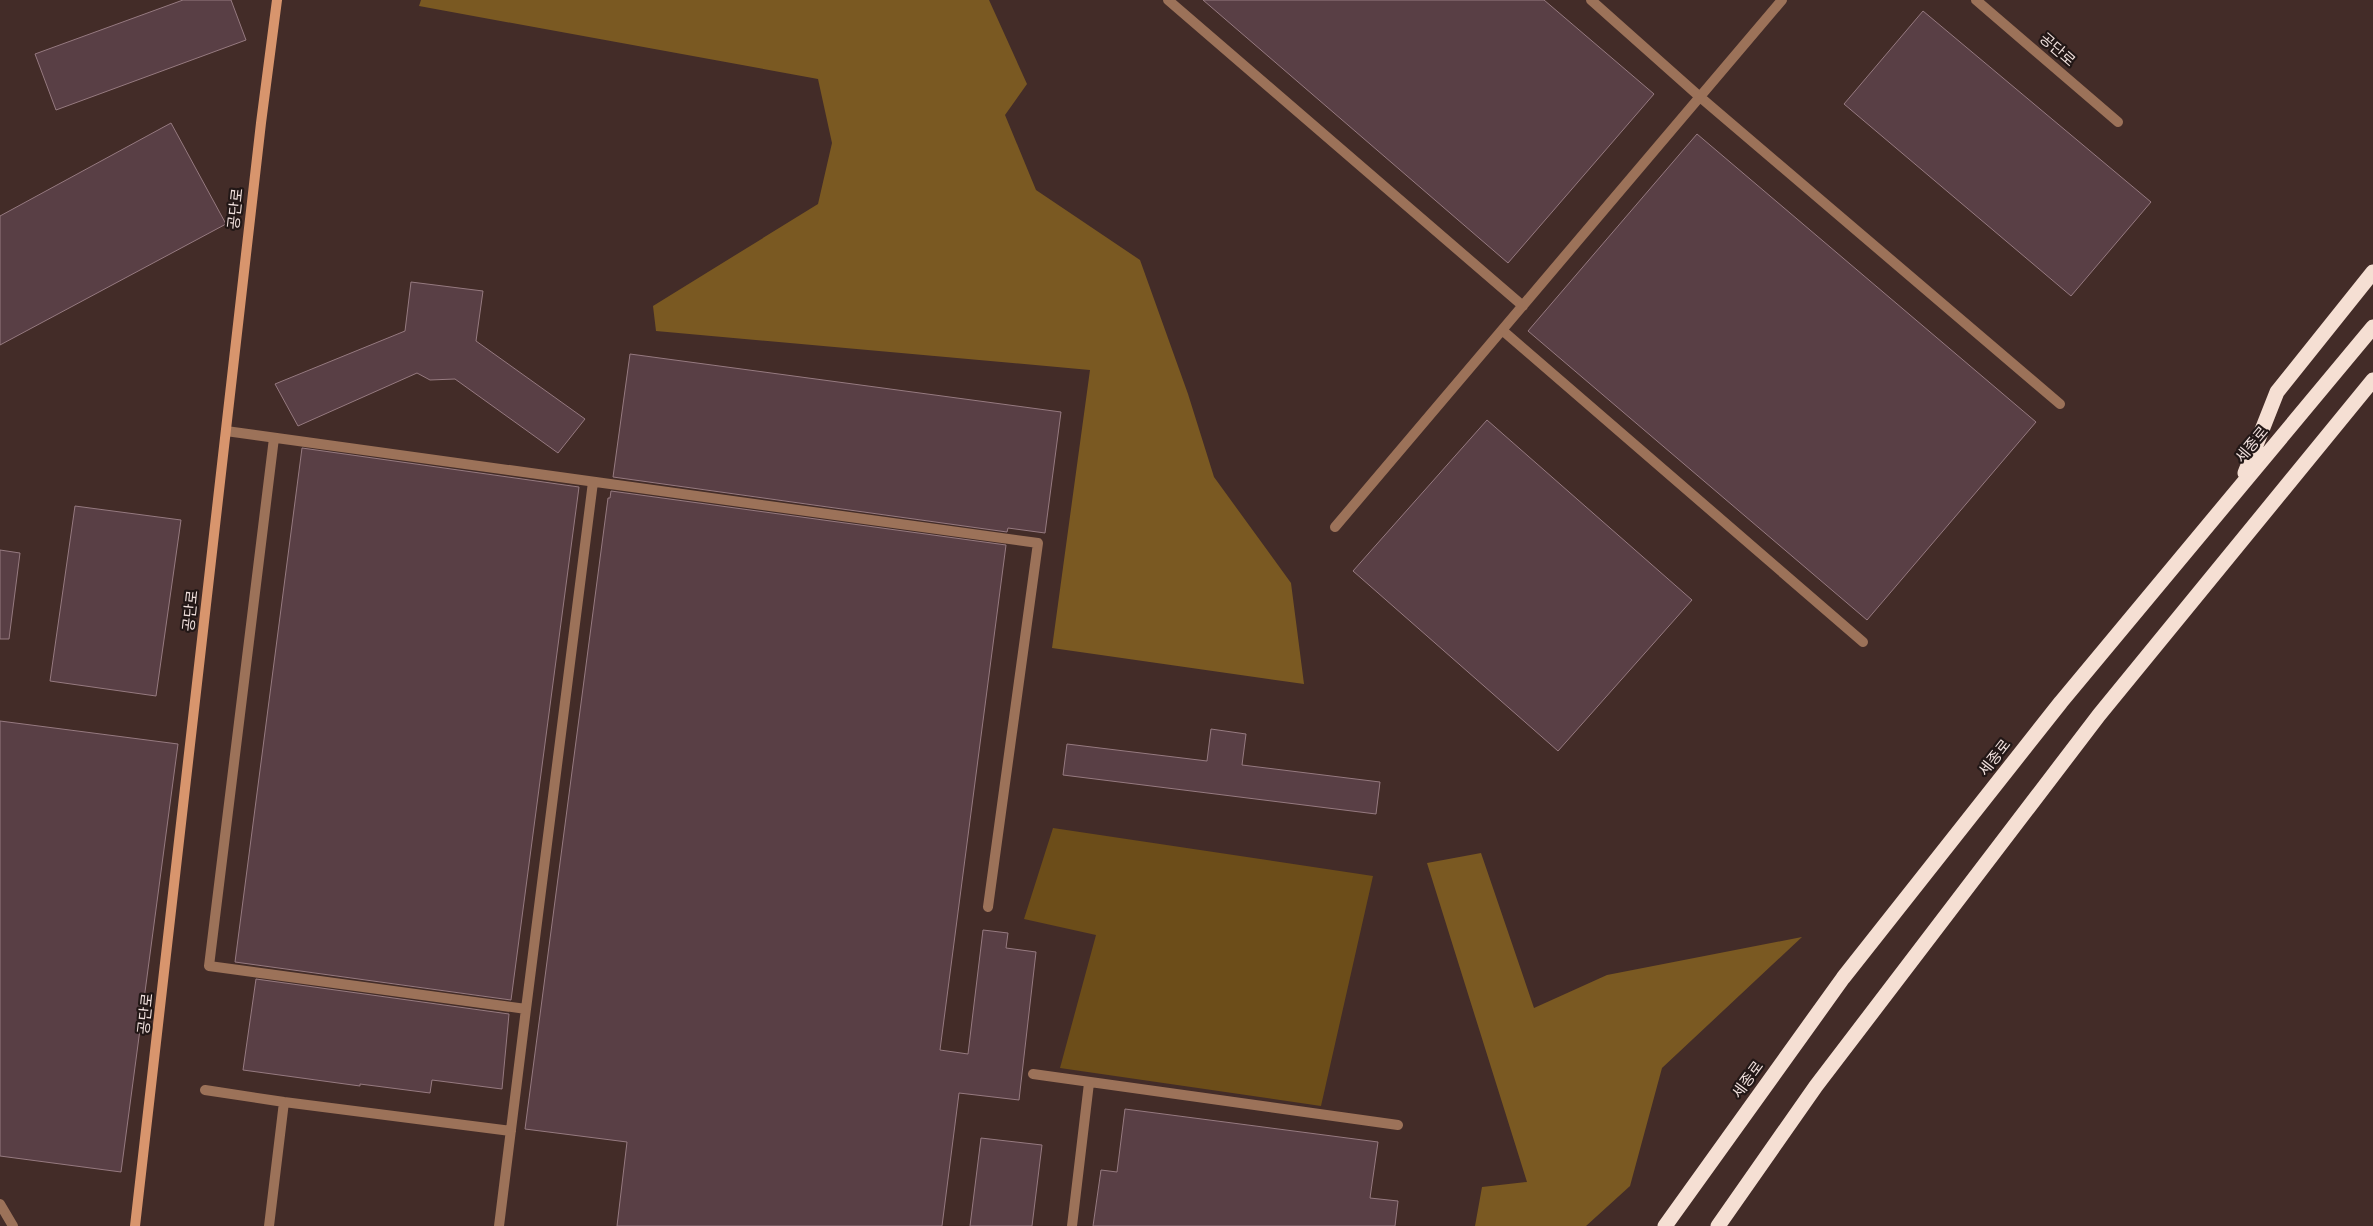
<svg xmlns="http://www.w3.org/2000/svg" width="2373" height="1226" viewBox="0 0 2373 1226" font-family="'Alegreya Sans','Noto Sans KR',sans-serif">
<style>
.green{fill:#6c4d19}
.forest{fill:#7a5922}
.building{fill:#593f45;stroke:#967a80}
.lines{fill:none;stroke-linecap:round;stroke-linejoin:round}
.lane{stroke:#9c7259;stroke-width:10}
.street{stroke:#9c7259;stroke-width:10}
.secondary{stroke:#d8956d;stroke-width:10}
.highway{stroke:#f5dfd3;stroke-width:15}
.labels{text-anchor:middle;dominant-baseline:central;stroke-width:4.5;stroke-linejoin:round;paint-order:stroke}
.street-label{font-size:15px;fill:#f0e0dd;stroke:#221716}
</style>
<rect width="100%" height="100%" fill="#432c28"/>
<!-- green -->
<path class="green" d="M 1053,828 L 1373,876 L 1321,1106 L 1060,1068 L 1096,935 L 1024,919 Z"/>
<!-- forest -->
<path class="forest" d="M 421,0 L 989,0 L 1027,84 L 1005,115 L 1036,190 L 1140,260 L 1188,394 L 1214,477 L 1291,583 L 1304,684 L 1052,648 L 1090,370 L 656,331 L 653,306 L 818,204 L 832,143 L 818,79 L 419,6 Z
M 1481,853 L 1534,1008 L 1607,975 L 1802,937 L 1662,1068 L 1630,1186 L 1586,1226 L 1475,1226 L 1482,1187 L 1527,1182 L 1427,863 Z"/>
<!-- building -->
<path class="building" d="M 183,0 L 231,0 L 246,40 L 56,110 L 35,54 Z
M 1203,0 L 1544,0 L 1654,94 L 1508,263 Z
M 1923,11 L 2151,202 L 2071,296 L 1844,104 Z
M 171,123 L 226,224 L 0,345 L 0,216 Z
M 1697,134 L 2036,422 L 1867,620 L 1528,331 Z
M 411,282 L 483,291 L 476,341 L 585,419 L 558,453 L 455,379 L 430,380 L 417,373 L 298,426 L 275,384 L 405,331 Z
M 630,354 L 1061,412 L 1045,533 L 1008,528 L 1007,532 L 613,477 Z
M 1487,420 L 1692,600 L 1558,751 L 1353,571 Z
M 302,448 L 579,487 L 511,1000 L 235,962 Z
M 611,491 L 1006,545 L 940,1050 L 968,1054 L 983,930 L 1008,933 L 1006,948 L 1036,952 L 1019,1100 L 959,1093 L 942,1226 L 617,1226 L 627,1142 L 525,1129 L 608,498 L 610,498 Z
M 75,506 L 181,520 L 156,696 L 50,681 Z
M 0,550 L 20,553 L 9,639 L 0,639 Z
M 0,721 L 178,744 L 121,1172 L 0,1156 Z
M 1211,729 L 1246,734 L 1242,765 L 1380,782 L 1376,814 L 1063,775 L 1067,744 L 1207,761 Z
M 256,979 L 509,1014 L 502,1089 L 432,1080 L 430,1093 L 360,1084 L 360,1086 L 243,1070 Z
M 1125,1109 L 1378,1142 L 1370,1198 L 1398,1201 L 1395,1226 L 1093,1226 L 1101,1170 L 1117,1172 Z
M 981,1138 L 1042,1145 L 1032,1226 L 970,1226 Z"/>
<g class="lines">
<!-- lane -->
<path class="lane" d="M 1168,0 L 1523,306
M 1591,0 L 1700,97 L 2060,404
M 1502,330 L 1863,642
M 226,431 L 1038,543 L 988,907
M 274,438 L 209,966 L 526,1009 L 593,482
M 1335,527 L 1782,0
M 1033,1074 L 1398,1125
M 205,1090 L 284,1102 L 511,1131
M 0,1204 L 13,1226
M 269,1226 L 284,1102
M 499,1226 L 526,1009
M 1072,1226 L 1089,1083"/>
<!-- street -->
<path class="street" d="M 1976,0 L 2118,122"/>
<!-- secondary -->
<path class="secondary" d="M 135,1226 L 261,123 L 277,0"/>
<!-- highway -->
<path class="highway" d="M 2245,473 L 2277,392 L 2373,272
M 1665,1226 L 1843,978 L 2061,702 L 2373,327
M 1718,1226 L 1816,1086 L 2099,715 L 2373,380"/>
</g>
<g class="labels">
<!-- street labels -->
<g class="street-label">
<text transform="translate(2057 50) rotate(41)">공단로</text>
<text transform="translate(236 209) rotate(-84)">공단로</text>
<text transform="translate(2252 445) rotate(-50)">세종로</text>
<text transform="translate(191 611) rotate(-84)">공단로</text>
<text transform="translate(1995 758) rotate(-52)">세종로</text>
<text transform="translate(146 1014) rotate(-84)">공단로</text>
<text transform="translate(1748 1080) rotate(-54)">세종로</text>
</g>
</g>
</svg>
